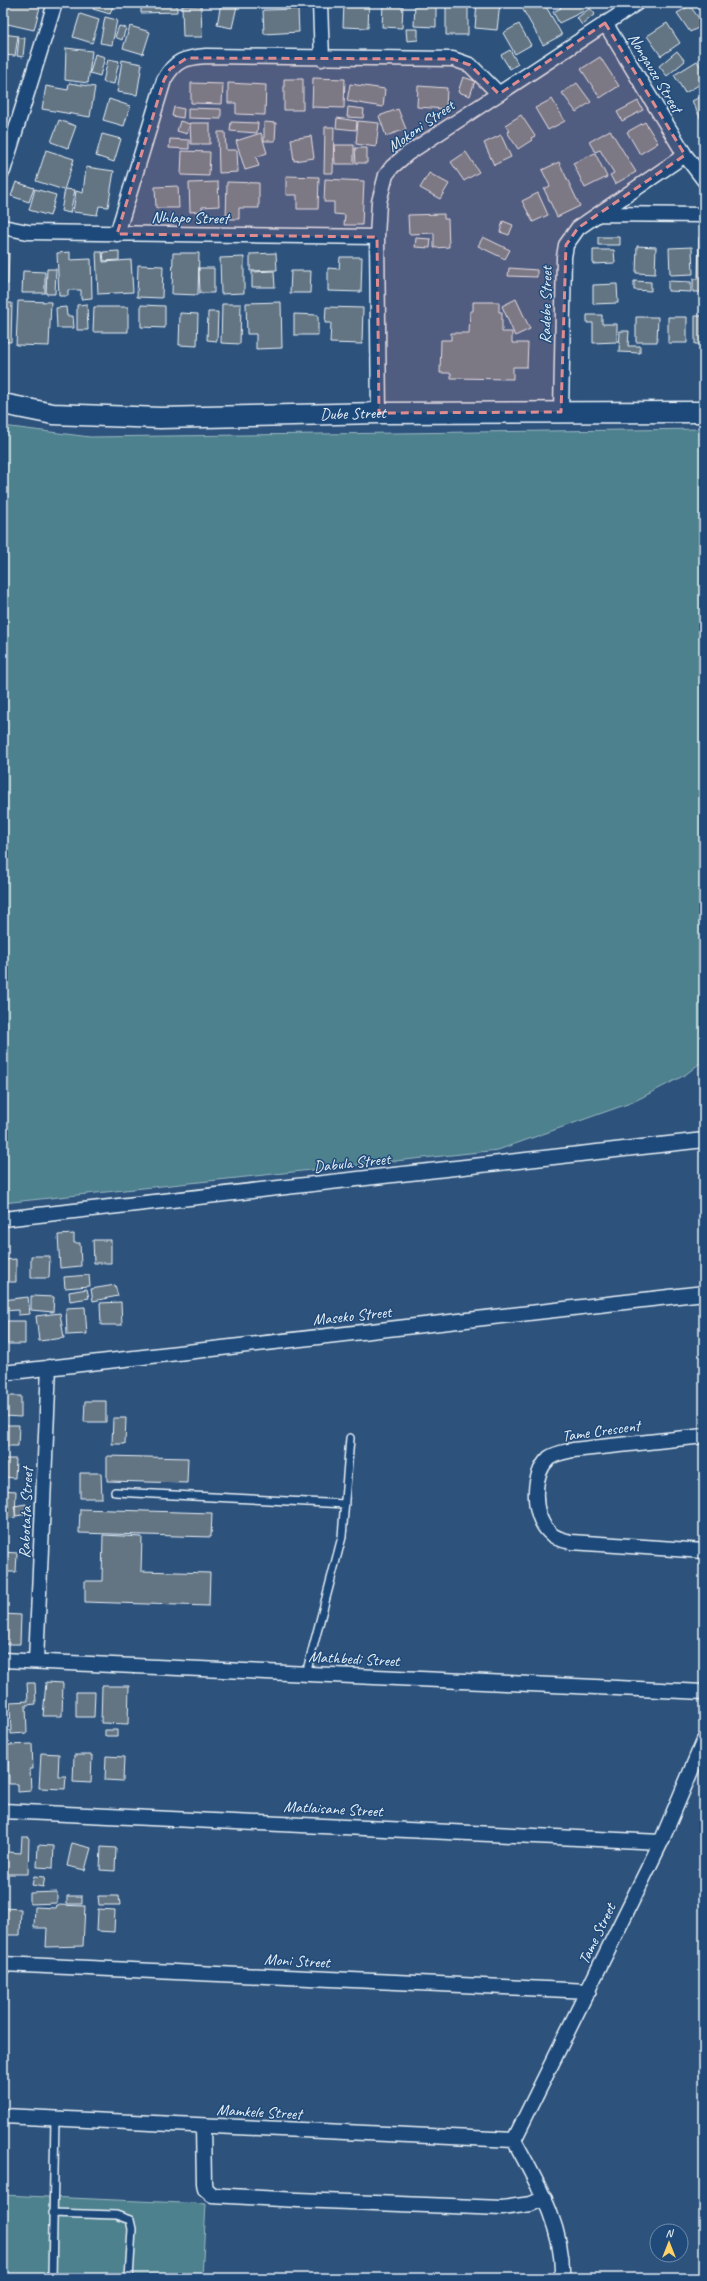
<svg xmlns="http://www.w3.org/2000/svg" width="707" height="2281" viewBox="0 0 707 2281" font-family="Caveat,sans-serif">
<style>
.green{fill:#4e818d;stroke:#9bb9c2}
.building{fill:#647483;stroke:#e8f1f8}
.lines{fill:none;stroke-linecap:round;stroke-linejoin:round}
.lane-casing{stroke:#e8f1f8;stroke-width:10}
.street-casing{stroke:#e8f1f8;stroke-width:17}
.secondary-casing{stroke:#e8f1f8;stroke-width:23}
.lane{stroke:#1f4a7a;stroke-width:7}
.street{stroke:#1f4a7a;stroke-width:14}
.secondary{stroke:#1f4a7a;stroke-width:20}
.marked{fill:#df8c90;fill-opacity:0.2;stroke:#df8c90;stroke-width:3;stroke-dasharray:8 5;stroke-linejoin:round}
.labels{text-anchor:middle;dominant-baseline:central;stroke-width:3;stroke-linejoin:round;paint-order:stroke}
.street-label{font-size:16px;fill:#e8f1f8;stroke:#1f4a7a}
</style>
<rect width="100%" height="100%" fill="#2d527c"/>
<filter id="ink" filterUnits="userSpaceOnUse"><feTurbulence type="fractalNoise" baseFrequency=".025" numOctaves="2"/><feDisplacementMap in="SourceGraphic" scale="8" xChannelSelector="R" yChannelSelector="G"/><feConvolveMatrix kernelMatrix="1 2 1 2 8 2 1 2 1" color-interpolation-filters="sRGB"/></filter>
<g filter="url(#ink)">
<!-- green -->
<path class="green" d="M 3,426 L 90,437 L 704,429 L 704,1060 L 685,1075 L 633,1102 L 498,1150 L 3,1203 Z
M 3,2195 L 206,2204 L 202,2278 L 3,2278 Z"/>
<!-- building -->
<path class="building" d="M 3,3 L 41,3 L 34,30 L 3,23 L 5,17 L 3,16 Z
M 95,3 L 114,3 L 110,14 L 93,9 Z
M 141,3 L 177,3 L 177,12 L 141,13 Z
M 221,3 L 237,6 L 232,28 L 217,25 Z
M 344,3 L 369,3 L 368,28 L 343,27 Z
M 383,3 L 403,4 L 402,28 L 382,27 Z
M 415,3 L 436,3 L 436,27 L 414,26 Z
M 446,3 L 468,3 L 468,35 L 446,35 Z
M 477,3 L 500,3 L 497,30 L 475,28 Z
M 531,3 L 544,3 L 562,35 L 543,45 L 522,8 Z
M 558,3 L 580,3 L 584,11 L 559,23 L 553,12 L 561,8 Z
M 201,5 L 202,37 L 183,37 L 182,6 Z
M 690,6 L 704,25 L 690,32 L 677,13 Z
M 590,8 L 595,14 L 582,25 L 577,18 Z
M 298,9 L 299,32 L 264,34 L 263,10 Z
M 80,14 L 99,20 L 92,43 L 73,37 Z
M 105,17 L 117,20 L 112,45 L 100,43 Z
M 667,23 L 680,43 L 661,56 L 647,36 Z
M 519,24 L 531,45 L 515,54 L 503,33 Z
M 119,26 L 126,28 L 122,40 L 115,37 Z
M 130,26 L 150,32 L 143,54 L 123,48 Z
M 406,29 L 418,29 L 418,40 L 407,41 Z
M 3,34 L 18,36 L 15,56 L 3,55 Z
M 19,38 L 25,38 L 23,57 L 17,56 Z
M 66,48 L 92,51 L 88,83 L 65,80 Z
M 510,50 L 518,64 L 510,69 L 501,55 Z
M 677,51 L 685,61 L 667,76 L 659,66 Z
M 95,54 L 105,57 L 100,76 L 90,73 Z
M 600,57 L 619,86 L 600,98 L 581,69 Z
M 108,59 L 119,61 L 114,84 L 103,82 Z
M 122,60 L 142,64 L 137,95 L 117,92 Z
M 697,61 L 704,72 L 704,82 L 685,93 L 674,75 Z
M 463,77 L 475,81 L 470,96 L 458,92 Z
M 313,78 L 345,79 L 344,108 L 312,107 Z
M 284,79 L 303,79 L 303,110 L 284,110 Z
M 69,83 L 95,87 L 90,117 L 42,109 L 46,86 L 68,90 Z
M 191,83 L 223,84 L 222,104 L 191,103 Z
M 228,83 L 266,85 L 265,115 L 236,114 L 236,103 L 228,103 Z
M 577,83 L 591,102 L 576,112 L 562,93 Z
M 350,84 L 385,89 L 383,107 L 347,101 Z
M 418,86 L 447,88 L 446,109 L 417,107 Z
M 704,95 L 704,118 L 701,119 L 692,101 Z
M 109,99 L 130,106 L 124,126 L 103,120 Z
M 552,99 L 565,121 L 548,130 L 535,108 Z
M 638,101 L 643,110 L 622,121 L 617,112 Z
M 174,107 L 184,109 L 183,118 L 172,116 Z
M 348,107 L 364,109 L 363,118 L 347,117 Z
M 188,108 L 221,109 L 221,119 L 188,118 Z
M 398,109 L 406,129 L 386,136 L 379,116 Z
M 521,115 L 535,136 L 531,138 L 532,140 L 518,149 L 507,132 L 510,131 L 505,125 Z
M 337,118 L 357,121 L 356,130 L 336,128 Z
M 59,120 L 76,126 L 68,148 L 51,142 Z
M 180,121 L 190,124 L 187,134 L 177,131 Z
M 358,121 L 379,123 L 376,147 L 356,144 Z
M 231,122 L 258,123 L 257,133 L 230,131 Z
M 264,122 L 276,123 L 275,141 L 264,141 Z
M 645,122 L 658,143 L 640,154 L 627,132 Z
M 190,123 L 210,123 L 210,144 L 191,144 Z
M 325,127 L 334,127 L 333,173 L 324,173 Z
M 610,130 L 636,172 L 615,184 L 610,175 L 614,173 L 600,150 L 595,152 L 589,142 Z
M 218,132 L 225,132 L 226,150 L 237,150 L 238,172 L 219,173 Z
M 261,133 L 267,153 L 256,157 L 259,166 L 245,170 L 236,141 Z
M 102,134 L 121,139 L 114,162 L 96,156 Z
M 501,135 L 511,157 L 494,165 L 484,143 Z
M 311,136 L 314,158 L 294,161 L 291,139 Z
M 170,139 L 189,140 L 189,149 L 169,148 Z
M 334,145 L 354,145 L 354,164 L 335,164 Z
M 355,148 L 367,148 L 367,163 L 356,163 Z
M 46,150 L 74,159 L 64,190 L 36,181 Z
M 182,151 L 210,152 L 209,176 L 181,175 Z
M 466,152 L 479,172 L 464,181 L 451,162 Z
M 595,153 L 607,177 L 585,188 L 573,163 Z
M 559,162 L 580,206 L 557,217 L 544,189 L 550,186 L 542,170 Z
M 86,167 L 114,171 L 108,207 L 99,206 L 97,215 L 73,212 L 76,191 L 83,193 Z
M 429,173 L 449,184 L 440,199 L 420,188 Z
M 286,176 L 319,177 L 318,209 L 297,209 L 297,195 L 286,195 Z
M 325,179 L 364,181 L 362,225 L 344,225 L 345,215 L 334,214 L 334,202 L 324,202 Z
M 16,182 L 34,188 L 29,202 L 11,196 Z
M 218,182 L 219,206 L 202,207 L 202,211 L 190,212 L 189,183 Z
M 227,182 L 259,183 L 259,208 L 239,208 L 239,219 L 226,219 Z
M 178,186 L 179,208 L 156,208 L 155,187 Z
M 35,189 L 56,195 L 50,216 L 29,210 Z
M 65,189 L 75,190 L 70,213 L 61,211 Z
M 538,193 L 548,215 L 533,222 L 522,201 Z
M 444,214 L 444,219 L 448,219 L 449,247 L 434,248 L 434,233 L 409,234 L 408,215 Z
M 503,221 L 513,225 L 509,235 L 500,232 Z
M 483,237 L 510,250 L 505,259 L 478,246 Z
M 598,237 L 620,237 L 620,245 L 598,245 Z
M 699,237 L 704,237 L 704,292 L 693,292 L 693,279 L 698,279 Z
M 416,238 L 431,239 L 430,248 L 415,247 Z
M 637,246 L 656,247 L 655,274 L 636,273 Z
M 692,247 L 693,274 L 670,275 L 669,248 Z
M 593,250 L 614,250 L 615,263 L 593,264 Z
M 119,251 L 119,260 L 104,261 L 103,252 Z
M 70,252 L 70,260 L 91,259 L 92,298 L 81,299 L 81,290 L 68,290 L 68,296 L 59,296 L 57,253 Z
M 96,252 L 102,252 L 103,262 L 131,260 L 133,292 L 98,294 Z
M 3,253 L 9,253 L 8,284 L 3,284 Z
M 173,253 L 199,253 L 198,295 L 172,294 Z
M 276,253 L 277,270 L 250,271 L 250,254 Z
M 244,257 L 244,293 L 221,294 L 220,258 Z
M 340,257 L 362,257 L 361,292 L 328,291 L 328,268 L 339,269 Z
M 138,265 L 163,266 L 162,298 L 137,297 Z
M 199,268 L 214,268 L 214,293 L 200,293 Z
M 509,268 L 537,270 L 537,277 L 508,276 Z
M 47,269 L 56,269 L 55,294 L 46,294 Z
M 23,271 L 45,272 L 45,293 L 22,293 Z
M 274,271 L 275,287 L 252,287 L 252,272 Z
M 291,271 L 311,271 L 310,293 L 290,293 Z
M 634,281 L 651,282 L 651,291 L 634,290 Z
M 668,281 L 691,282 L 691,292 L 668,291 Z
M 617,284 L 618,303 L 593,304 L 593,285 Z
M 516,299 L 530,329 L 515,336 L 502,306 Z
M 18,301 L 51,302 L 49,346 L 16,345 Z
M 281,302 L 282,348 L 256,349 L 256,334 L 247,334 L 246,303 Z
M 473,302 L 499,302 L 499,312 L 502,312 L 502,332 L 512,332 L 512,343 L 528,343 L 527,367 L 513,367 L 513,379 L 451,378 L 451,373 L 440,373 L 441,340 L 451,340 L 451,333 L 469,333 L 470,311 L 473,311 Z
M 3,303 L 12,303 L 11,342 L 4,342 Z
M 87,304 L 88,330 L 77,330 L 77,305 Z
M 222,304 L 241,304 L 240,344 L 221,343 Z
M 141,305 L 165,306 L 165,328 L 141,327 Z
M 66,307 L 67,316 L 73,316 L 74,328 L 57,328 L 56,308 Z
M 94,307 L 128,307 L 128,332 L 93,332 Z
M 326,307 L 363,308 L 362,344 L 330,343 L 331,323 L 325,323 Z
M 208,312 L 218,312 L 217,341 L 207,340 Z
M 180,313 L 198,314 L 197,346 L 179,345 Z
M 294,314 L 318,315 L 318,335 L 294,335 Z
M 587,315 L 602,315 L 602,324 L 617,324 L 617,342 L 593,343 L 593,323 L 587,323 Z
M 695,316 L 704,316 L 704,344 L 695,344 Z
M 636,317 L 658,317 L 657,342 L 636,342 Z
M 668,317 L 687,317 L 687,343 L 668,343 Z
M 620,331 L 629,331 L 628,346 L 640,346 L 640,353 L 619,352 Z
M 74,1234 L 74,1243 L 80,1243 L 81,1266 L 60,1268 L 58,1235 Z
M 93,1240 L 111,1240 L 111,1263 L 94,1263 Z
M 31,1256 L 50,1256 L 49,1278 L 31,1278 Z
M 16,1259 L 16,1282 L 3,1282 L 3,1260 Z
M 89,1275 L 90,1286 L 65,1288 L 64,1277 Z
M 115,1285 L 118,1296 L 93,1301 L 91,1289 Z
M 87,1289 L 89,1298 L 70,1301 L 69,1292 Z
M 31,1296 L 54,1297 L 53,1312 L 31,1310 Z
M 28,1297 L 30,1314 L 18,1315 L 18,1310 L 3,1311 L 3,1300 Z
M 121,1302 L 122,1325 L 101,1325 L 100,1303 Z
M 85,1307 L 87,1334 L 67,1335 L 66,1308 Z
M 60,1313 L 64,1338 L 39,1341 L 36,1316 Z
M 7,1321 L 25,1321 L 25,1344 L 7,1344 Z
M 3,1396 L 21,1396 L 21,1417 L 3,1416 Z
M 85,1401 L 106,1401 L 106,1422 L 84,1422 Z
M 113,1418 L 126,1418 L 125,1444 L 112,1444 Z
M 3,1425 L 19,1425 L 18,1446 L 3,1446 Z
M 107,1456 L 188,1458 L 187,1483 L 107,1481 Z
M 3,1459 L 16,1459 L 15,1478 L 3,1477 Z
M 80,1473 L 101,1473 L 102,1498 L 80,1498 Z
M 3,1490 L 16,1491 L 15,1518 L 3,1517 Z
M 26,1504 L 27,1514 L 16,1516 L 14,1506 Z
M 80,1509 L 212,1513 L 211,1537 L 79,1533 Z
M 3,1523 L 5,1523 L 5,1542 L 3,1542 Z
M 103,1535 L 142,1537 L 141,1571 L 210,1573 L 209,1606 L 85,1602 L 85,1581 L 102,1581 Z
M 3,1552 L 17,1553 L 16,1572 L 8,1572 L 7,1580 L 3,1580 Z
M 3,1586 L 6,1586 L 6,1606 L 3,1606 Z
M 3,1614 L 21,1615 L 20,1644 L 3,1644 Z
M 46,1682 L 63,1683 L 62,1716 L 43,1716 Z
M 27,1683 L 35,1683 L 36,1704 L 26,1705 L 27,1733 L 11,1734 L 10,1702 L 28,1701 Z
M 102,1686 L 129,1686 L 128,1724 L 101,1723 Z
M 76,1692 L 95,1692 L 94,1717 L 76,1717 Z
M 105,1730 L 117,1730 L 117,1736 L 105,1736 Z
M 32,1744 L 33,1769 L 30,1769 L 31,1791 L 18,1792 L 18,1784 L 9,1784 L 8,1745 Z
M 41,1753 L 59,1754 L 58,1776 L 66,1776 L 65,1789 L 39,1788 Z
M 74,1755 L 92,1755 L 91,1783 L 73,1782 Z
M 106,1756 L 124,1757 L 123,1781 L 105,1780 Z
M 22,1837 L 29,1837 L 28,1874 L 6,1874 L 7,1852 L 21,1853 Z
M 72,1843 L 91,1848 L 85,1870 L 67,1866 Z
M 38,1845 L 54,1846 L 53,1868 L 37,1867 Z
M 101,1847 L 116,1848 L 115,1871 L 100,1870 Z
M 34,1876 L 45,1877 L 43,1887 L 32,1885 Z
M 57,1892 L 57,1903 L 30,1904 L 30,1893 Z
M 67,1896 L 82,1896 L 82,1904 L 67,1904 Z
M 98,1896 L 119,1896 L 120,1905 L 99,1905 Z
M 57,1905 L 85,1906 L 83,1946 L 46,1947 L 47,1928 L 34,1928 L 35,1907 L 56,1908 Z
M 3,1908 L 21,1909 L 20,1935 L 3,1935 Z
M 98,1909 L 115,1910 L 114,1932 L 97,1931 Z"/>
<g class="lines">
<!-- lane casing -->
<g class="lane-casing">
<path id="lane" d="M 115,1492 L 345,1504
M 306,1674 L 342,1537 L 350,1438
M 52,2213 L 116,2215 L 130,2220 L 132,2229 L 129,2278
M 52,2278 L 55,2118"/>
</g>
<!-- street casing -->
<g class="street-casing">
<path id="street" d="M 320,3 L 322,59
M 605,23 L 685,155 L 704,180
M 3,171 L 55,3
M 600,214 L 704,215
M 3,227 L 28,232 L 377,237
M 117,234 L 164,80 C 175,60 184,58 206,56 L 453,59 L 470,65 L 499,94
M 561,412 L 564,257 L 566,245 L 578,228 L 685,155
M 379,413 L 377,237 L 379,202 L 386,175 L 392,167 L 407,154 L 637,3
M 3,1219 L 704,1140
M 3,1373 L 704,1293
M 704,1436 L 573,1450 C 565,1452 556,1453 549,1458 C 531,1475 532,1515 549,1532 C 555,1539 563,1540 571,1542 L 704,1551
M 3,1660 L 704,1692
M 36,1661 L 49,1367
M 3,1811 L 661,1842
M 3,1964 L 589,1991
M 3,2116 L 514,2140
M 203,2126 L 204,2183 L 205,2189 L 212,2195 L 298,2200 L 502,2208 L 531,2204 L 545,2198
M 514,2140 L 661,1842 L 704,1740
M 514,2140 C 537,2183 564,2227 562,2278"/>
</g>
<!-- secondary casing -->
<g class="secondary-casing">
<g id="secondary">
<path id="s1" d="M 3,404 L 53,414 L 160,418 L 379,413 L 704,412"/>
</g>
</g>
<!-- lane -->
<use href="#lane" class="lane"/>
<!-- street -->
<use href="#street" class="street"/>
<!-- secondary -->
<use href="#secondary" class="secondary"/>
</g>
</g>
<!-- marked area -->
<path class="marked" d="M 605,23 L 685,155 L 578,228 L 566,245 L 561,412 L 379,413 L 377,237 L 117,234 L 164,80 L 170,69 L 187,58 L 453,59 L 470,65 L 499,94 Z"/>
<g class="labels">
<!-- street labels -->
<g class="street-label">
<text transform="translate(655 73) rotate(59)">Nongauze Street</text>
<text transform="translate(421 126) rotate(-35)">Mokoni Street</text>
<text transform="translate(190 218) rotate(1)">Nhlapo Street</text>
<text transform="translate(546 305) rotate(-89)">Radebe Street</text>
<text stroke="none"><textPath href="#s1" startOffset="351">Dube Street</textPath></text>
<text transform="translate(352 1163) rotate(-6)">Dabula Street</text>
<text transform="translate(352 1316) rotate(-6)">Maseko Street</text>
<text transform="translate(601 1431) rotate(-8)">Tame Crescent</text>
<text transform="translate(26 1513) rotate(-88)">Rabotata Street</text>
<text transform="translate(354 1659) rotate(3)">Mathbedi Street</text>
<text transform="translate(333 1809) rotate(3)">Matlaisane Street</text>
<text transform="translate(597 1934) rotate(-64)">Tame Street</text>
<text transform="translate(297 1961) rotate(3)">Moni Street</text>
<text transform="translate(259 2112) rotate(3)">Mamkele Street</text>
</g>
</g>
<!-- margin -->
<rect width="707" height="2281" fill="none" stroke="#1f4a7a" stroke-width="16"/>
<rect x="8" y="8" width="691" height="2265" fill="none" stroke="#e8f1f8" stroke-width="1.5" filter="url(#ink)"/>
<!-- north arrow -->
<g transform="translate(669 2243)"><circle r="19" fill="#1f4a7a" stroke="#6f8dac"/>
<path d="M0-3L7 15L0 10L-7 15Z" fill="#ffd166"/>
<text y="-6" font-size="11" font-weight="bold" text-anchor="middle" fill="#e8f1f8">N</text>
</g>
</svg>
